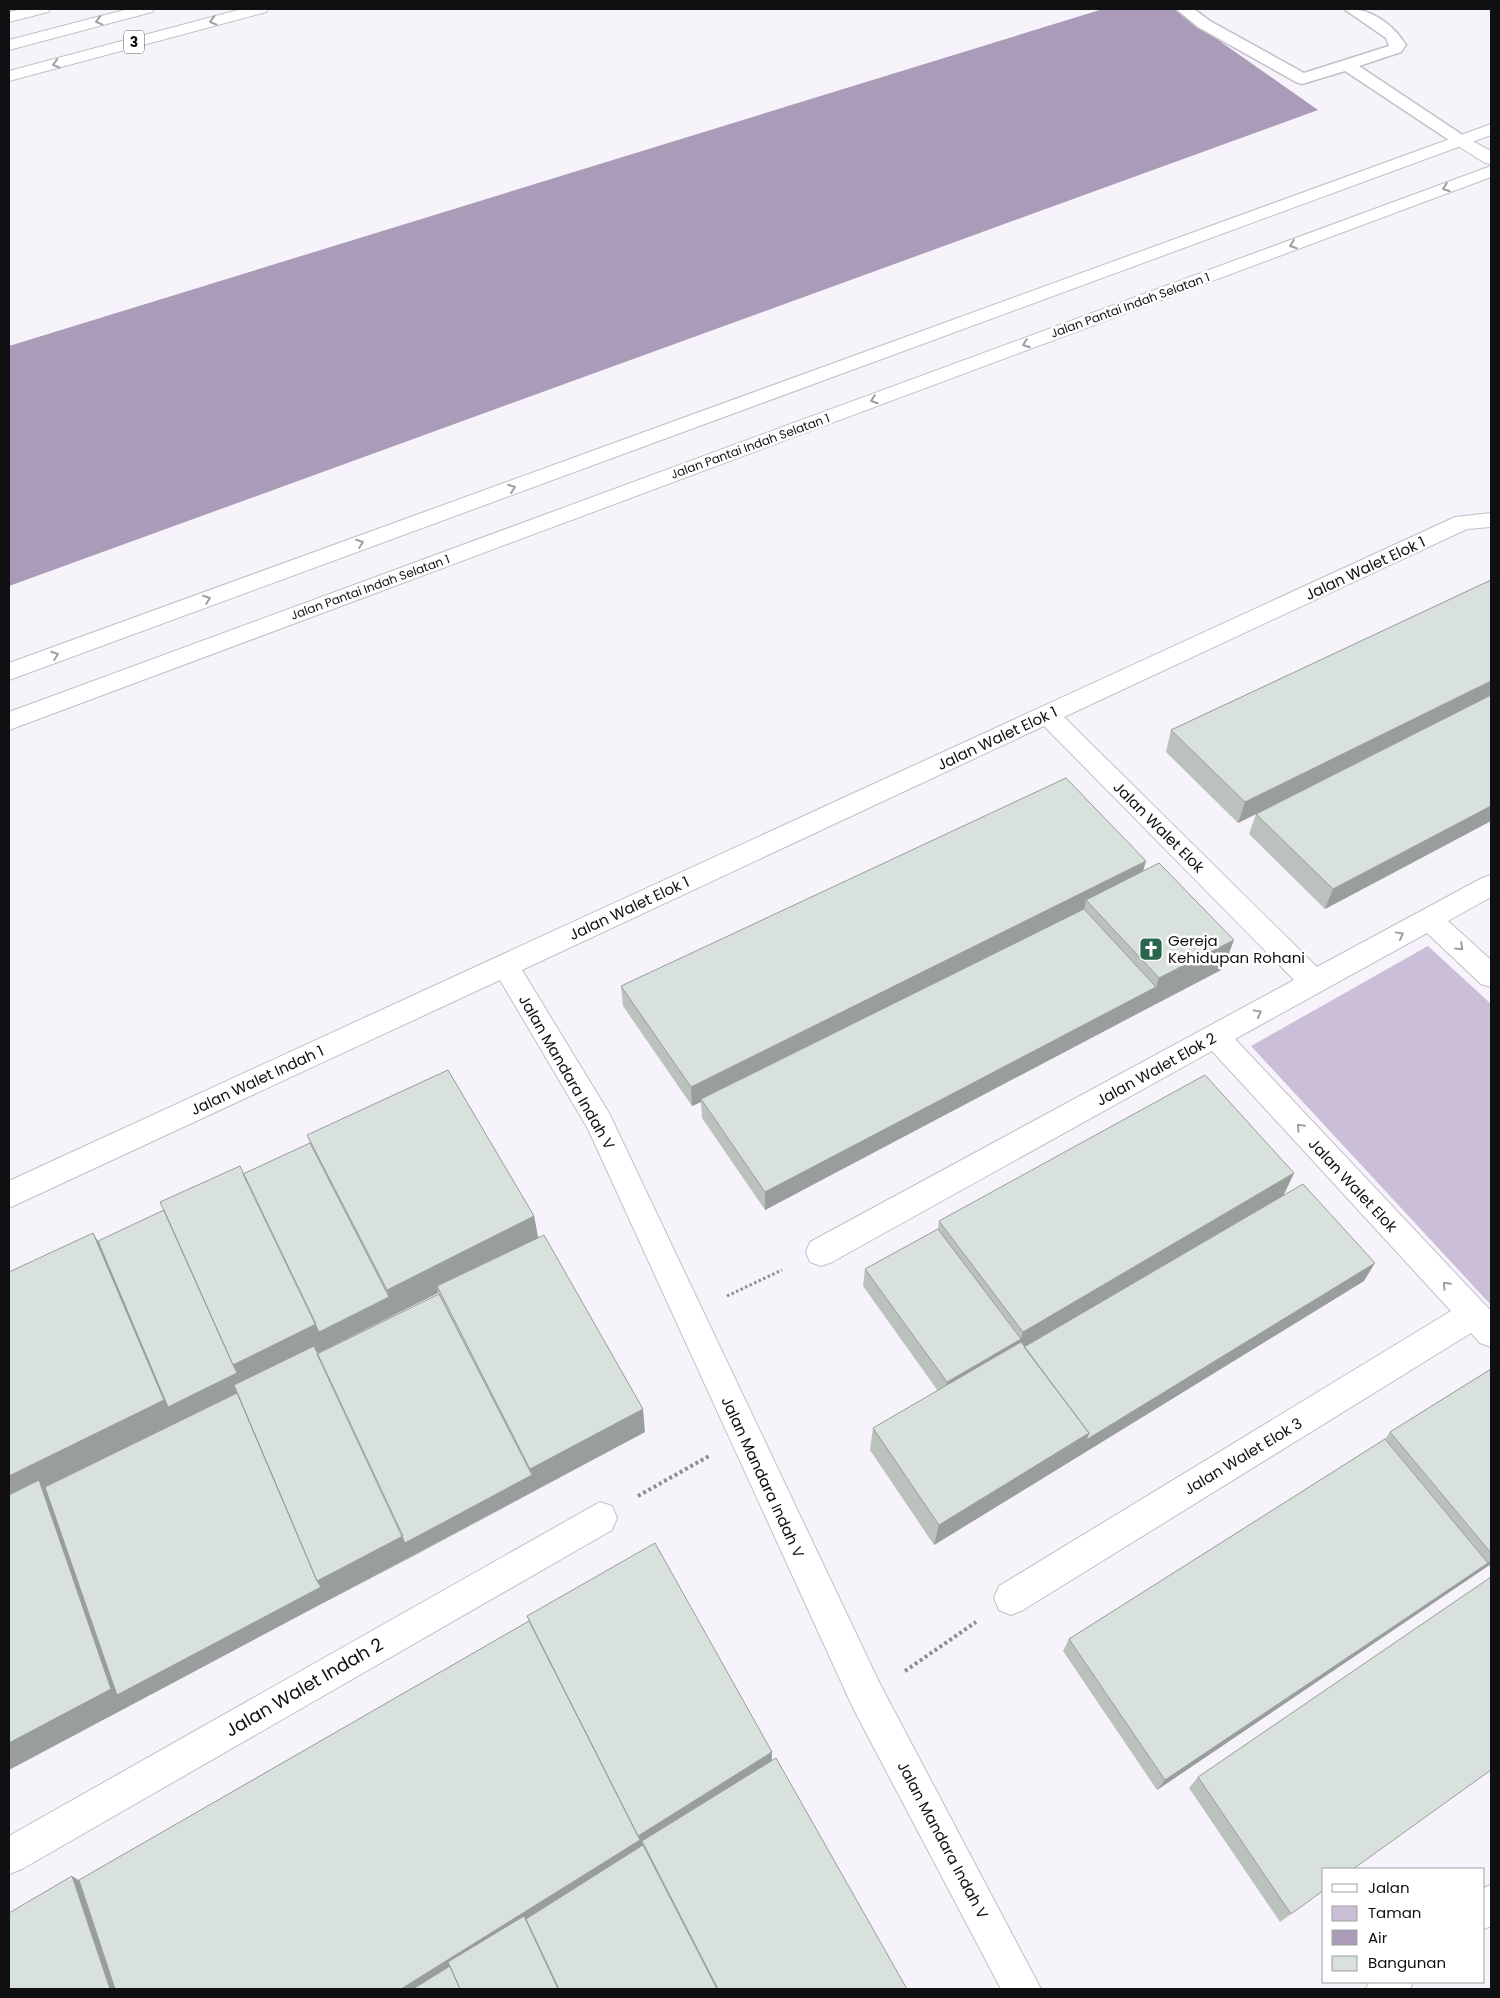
<svg xmlns="http://www.w3.org/2000/svg" width="1500" height="1998" viewBox="0 0 1500 1998" font-family="Poppins,sans-serif">
<style>
.green{fill:#cbbed8}
.water{fill:#aa9cb8}
.lines{fill:none;stroke-linecap:round;stroke-linejoin:round}
.lane-casing{stroke:#c3bfc7;stroke-width:3}
.street-casing{stroke:#c3bfc7;stroke-width:2}
.secondary-casing{stroke:#c3bfc7;stroke-width:2}
.highway-casing{stroke:#c3bfc7;stroke-width:2}
.path-far1{stroke:#8f8c92;stroke-width:3;stroke-dasharray:2.5 2.5;stroke-linecap:butt}
.path{stroke:#8f8c92;stroke-width:4;stroke-dasharray:3 3;stroke-linecap:butt}
.lane{fill:#fff;fill-rule:evenodd}
.street{fill:#fff;fill-rule:evenodd}
.secondary{fill:#fff;fill-rule:evenodd}
.highway{fill:#fff;fill-rule:evenodd}
.wall{fill:#bbc2be;fill-rule:evenodd}
.shaded-wall{fill:#989e9b}
.building{fill:#d9e1dd;stroke:#989e9b}
.oneway{stroke:#9f9fa0}
.labels{text-anchor:middle;dominant-baseline:central;stroke-width:5;stroke-linejoin:round;paint-order:stroke}
.far-street-label{font-size:12px;fill:#100f12;stroke:#fff}
.shield{fill:#fff;stroke:#585759;stroke-width:1}
.shield-label{font-size:14px;font-weight:bold;fill:#100f12}
.street-label{font-size:15px;fill:#100f12;stroke:#fff}
.poi-label{font-size:15px;fill:#100f12;stroke:#fff;text-anchor:start}
.near-street-label{font-size:18px;fill:#100f12;stroke:#fff}
</style>
<rect width="100%" height="100%" fill="#f7f3fb"/>
<!-- green -->
<path class="green" d="M 1428,946 L 1491,1004 L 1491,1305 L 1251,1046 Z"/>
<!-- water -->
<path class="water" d="M 1103,9 L 1174,9 L 1318,110 L 9,586 L 9,346 Z"/>
<g class="lines">
<!-- lane casing -->
<g class="lane-casing">
<path id="lane" d="M 1176,9 L 1194,9 L 1210,21 L 1304,73 L 1389,46 L 1386,38 L 1344,9 C 1369,7 1393,24 1406,45 L 1401,52 L 1359,66 L 1470,140 L 1467,144 L 1455,144 L 1345,71 L 1302,84 L 1296,82 L 1198,27 Z"/>
</g>
<!-- street casing -->
<g class="street-casing">
<path id="street" d="M 1461,135 L 1491,151 L 1491,164 L 1485,163 L 1455,144 L 1452,140 L 1455,136 Z
M 1491,513 L 1491,527 L 1467,529 L 1064,717 L 1317,967 L 1482,878 L 1491,875 L 1491,897 L 1448,921 L 1491,960 L 1491,987 L 1481,984 L 1427,933 L 1235,1039 L 1491,1311 L 1491,1347 L 1480,1343 L 1471,1333 L 1023,1610 L 1011,1615 L 999,1610 L 994,1598 L 999,1586 L 1451,1311 L 1212,1051 L 832,1262 L 821,1266 L 810,1262 L 806,1252 L 810,1242 L 1294,980 L 1044,726 L 522,970 L 609,1113 L 880,1684 L 1041,1989 L 1001,1989 L 854,1710 L 588,1129 L 500,980 L 9,1208 L 9,1181 L 1455,517 Z
M 600,1502 L 612,1506 L 617,1518 L 612,1530 L 22,1869 L 9,1874 L 9,1836 Z
M 1491,1885 L 1491,1926 L 1484,1929 L 1484,1888 Z
M 1369,1982 L 1413,1982 L 1410,1989 L 1366,1989 Z"/>
</g>
<!-- secondary casing -->
<g class="secondary-casing">
<path id="secondary" d="M 1491,124 L 1491,135 L 9,680 L 9,663 Z
M 1491,166 L 1491,177 L 9,730 L 9,712 Z"/>
</g>
<!-- highway casing -->
<g class="highway-casing">
<path id="highway" d="M 23,9 L 50,9 L 48,12 L 9,22 L 9,12 Z
M 128,9 L 154,9 L 152,12 L 9,50 L 9,40 Z
M 242,9 L 268,9 L 266,12 L 9,81 L 9,71 Z"/>
</g>
<!-- path-far1 -->
<path class="path-far1" d="M 727,1296 L 782,1270"/>
<!-- path -->
<path class="path" d="M 638,1496 L 709,1456
M 905,1671 L 976,1622"/>
<!-- lane -->
<use href="#lane" class="lane"/>
<!-- street -->
<use href="#street" class="street"/>
<!-- secondary -->
<use href="#secondary" class="secondary"/>
<!-- highway -->
<use href="#highway" class="highway"/>
</g>
<!-- wall -->
<path class="wall" d="M 1491,580 L 1491,821 L 1325,909 L 1249,834 L 1256,814 L 1238,823 L 1166,752 L 1171,730 Z
M 1143,871 L 1223,969 L 902,1137 L 765,1210 L 702,1118 L 701,1102 L 692,1106 L 623,1006 L 621,986 Z
M 307,1135 L 534,1216 L 538,1238 L 645,1432 L 412,1557 L 329,1600 L 243,1174 L 310,1143 ZM 438,1293 L 439,1294 L 317,1353 Z
M 1294,1173 L 1284,1195 L 1364,1281 L 934,1545 L 870,1450 L 873,1428 L 938,1391 L 863,1286 L 865,1269 L 938,1229 L 939,1221 Z
M 1491,1369 L 1491,1564 L 1157,1790 L 1063,1651 L 1069,1639 L 1385,1439 L 1390,1432 Z
M 527,1616 L 772,1752 L 772,1761 L 907,1989 L 9,1989 L 79,1880 L 529,1621 Z
M 1198,1777 L 1324,1890 L 1280,1922 L 1189,1788 Z"/>
<!-- shaded-wall -->
<path class="shaded-wall" d="M 1491,681 L 1491,697 L 1238,823 L 1245,802 Z
M 1491,806 L 1491,821 L 1325,909 L 1333,889 Z
M 1146,861 L 1140,882 L 1086,900 L 1084,910 L 701,1099 L 701,1102 L 692,1106 L 691,1087 Z
M 1234,940 L 1223,969 L 1150,1007 L 1159,978 Z
M 1156,987 L 1150,1007 L 765,1210 L 765,1192 Z
M 1294,1173 L 1281,1200 L 1016,1356 L 1023,1332 Z
M 534,1216 L 539,1242 L 437,1286 L 438,1293 L 238,1393 L 403,1536 L 532,1475 L 530,1469 L 643,1409 L 645,1432 L 9,1770 L 9,1476 L 93,1233 L 109,1259 L 316,1324 L 389,1297 L 387,1290 Z
M 1375,1263 L 1364,1281 L 934,1545 L 939,1525 L 1089,1433 Z
M 1021,1339 L 1016,1356 L 943,1398 L 947,1382 Z
M 1491,1559 L 1491,1564 L 1157,1790 L 1165,1780 L 1488,1563 Z
M 772,1752 L 771,1767 L 642,1841 L 644,1848 L 419,1989 L 401,1989 L 640,1840 L 638,1836 Z
M 72,1876 L 93,1889 L 126,1989 L 110,1989 Z"/>
<!-- building -->
<path class="building" d="M 1491,580 L 1491,681 L 1245,802 L 1171,730 Z
M 1491,695 L 1491,806 L 1333,889 L 1256,814 Z
M 1066,778 L 1146,861 L 691,1087 L 621,986 Z
M 1159,863 L 1234,940 L 1159,978 L 1086,900 Z
M 1084,909 L 1156,987 L 765,1192 L 701,1099 Z
M 448,1070 L 534,1216 L 387,1290 L 307,1135 Z
M 1205,1075 L 1294,1173 L 1023,1332 L 939,1221 Z
M 310,1143 L 389,1297 L 319,1332 L 243,1174 Z
M 240,1166 L 316,1324 L 233,1365 L 160,1202 Z
M 1303,1184 L 1375,1263 L 1086,1440 L 1089,1433 L 1024,1347 Z
M 164,1210 L 233,1365 L 237,1373 L 168,1407 L 98,1241 Z
M 938,1229 L 1021,1339 L 947,1382 L 865,1269 Z
M 93,1233 L 164,1400 L 9,1476 L 9,1272 Z
M 544,1235 L 643,1409 L 530,1469 L 437,1286 Z
M 439,1294 L 532,1475 L 405,1543 L 317,1354 Z
M 1021,1342 L 1089,1433 L 939,1525 L 873,1428 Z
M 314,1346 L 403,1536 L 317,1581 L 234,1385 Z
M 1491,1369 L 1491,1553 L 1390,1432 Z
M 237,1393 L 317,1581 L 321,1587 L 117,1695 L 45,1487 Z
M 1385,1439 L 1488,1563 L 1165,1780 L 1069,1639 Z
M 39,1480 L 111,1689 L 9,1743 L 9,1495 Z
M 655,1543 L 772,1752 L 638,1836 L 527,1616 Z
M 1491,1577 L 1491,1770 L 1353,1869 L 1324,1869 L 1324,1890 L 1291,1914 L 1198,1777 Z
M 529,1621 L 640,1840 L 401,1989 L 115,1989 L 79,1880 Z
M 776,1758 L 907,1989 L 718,1989 L 642,1841 Z
M 643,1845 L 717,1989 L 559,1989 L 526,1919 Z
M 72,1876 L 110,1989 L 9,1989 L 9,1913 Z
M 524,1916 L 558,1989 L 460,1989 L 448,1962 Z
M 450,1966 L 460,1989 L 413,1989 Z"/>
<!-- one-way arrows -->
<defs><path id="oneway-chevron" d="M-2-3.5L2.5 0L-2 3.5" fill="none" stroke-width="1.6" stroke-linecap="round" stroke-linejoin="round" transform="scale(1.25)"/></defs>
<g class="oneway">
<use href="#oneway-chevron" transform="translate(99 21) rotate(165)"/>
<use href="#oneway-chevron" transform="translate(213 21) rotate(165)"/>
<use href="#oneway-chevron" transform="translate(56 64) rotate(165)"/>
<use href="#oneway-chevron" transform="translate(1446 188) rotate(160)"/>
<use href="#oneway-chevron" transform="translate(1293 245) rotate(160)"/>
<use href="#oneway-chevron" transform="translate(1026 344) rotate(160)"/>
<use href="#oneway-chevron" transform="translate(874 400) rotate(160)"/>
<use href="#oneway-chevron" transform="translate(512 488) rotate(-20)"/>
<use href="#oneway-chevron" transform="translate(360 543) rotate(-20)"/>
<use href="#oneway-chevron" transform="translate(207 599) rotate(-20)"/>
<use href="#oneway-chevron" transform="translate(55 655) rotate(-20)"/>
<use href="#oneway-chevron" transform="translate(1400 935) rotate(-29)"/>
<use href="#oneway-chevron" transform="translate(1460 947) rotate(43)"/>
<use href="#oneway-chevron" transform="translate(1258 1013) rotate(-29)"/>
<use href="#oneway-chevron" transform="translate(1300 1127) rotate(-133)"/>
<use href="#oneway-chevron" transform="translate(1446 1285) rotate(-133)"/>
</g>
<!-- icons -->
<defs>
<g id="church-square" transform="scale(1.25)"><rect x="-9" y="-9" width="18" height="18" rx="4" fill="#2c654d" stroke="#fff"/><path d="M-1.2-6h2.4v3.5h3.3v2.4h-3.3V6h-2.4V-.1h-3.3v-2.4h3.3Z" fill="#fff"/></g>
</defs>
<g fill-rule="evenodd">
<use href="#church-square" x="1151" y="949"/>
</g>
<g class="labels">
<!-- far-street labels -->
<g class="far-street-label">
<text transform="translate(1130 305) rotate(-20)">Jalan Pantai Indah Selatan 1</text>
<text transform="translate(750 446) rotate(-20)">Jalan Pantai Indah Selatan 1</text>
<text transform="translate(370 587) rotate(-20)">Jalan Pantai Indah Selatan 1</text>
</g>
<!-- shield labels -->
<rect class="shield" x="124" y="30.5" width="20" height="23" rx="4"/>
<g class="shield-label">
<text x="134" y="42">3</text>
</g>
<!-- street labels -->
<g class="street-label">
<text transform="translate(1365 568) rotate(-25)">Jalan Walet Elok 1</text>
<text transform="translate(997 738) rotate(-25)">Jalan Walet Elok 1</text>
<text transform="translate(1159 827) rotate(45)">Jalan Walet Elok</text>
<text transform="translate(629 908) rotate(-25)">Jalan Walet Elok 1</text>
<text transform="translate(1156 1069) rotate(-29)">Jalan Walet Elok 2</text>
<text transform="translate(567 1072) rotate(60)">Jalan Mandara Indah V</text>
<text transform="translate(257 1080) rotate(-25)">Jalan Walet Indah 1</text>
<text transform="translate(1353 1185) rotate(47)">Jalan Walet Elok</text>
<text transform="translate(1243 1456) rotate(-31)">Jalan Walet Elok 3</text>
<text transform="translate(763 1477) rotate(65)">Jalan Mandara Indah V</text>
<text transform="translate(943 1840) rotate(62)">Jalan Mandara Indah V</text>
</g>
<!-- poi labels -->
<g class="poi-label">
<text x="1168" y="940">Gereja<tspan x="1168" dy="17">Kehidupan Rohani</tspan></text>
</g>
<!-- near-street labels -->
<g class="near-street-label">
<text transform="translate(304 1687) rotate(-30)">Jalan Walet Indah 2</text>
</g>
</g>
<!-- border -->
<rect width="1500" height="1998" fill="none" stroke="#100f12" stroke-width="20"/>
<!-- legend -->
<rect x="1322" y="1868" width="162" height="115" fill="#ffffff" stroke="#9f9fa0"/>
<rect x="1332" y="1884" width="25" height="8" fill="#ffffff" stroke="#9f9fa0"/>
<text x="1368" y="1893" font-size="15" fill="#100f12">Jalan</text>
<rect x="1332" y="1906" width="25" height="15" fill="#cbbed8" stroke="#9f9fa0"/>
<text x="1368" y="1918" font-size="15" fill="#100f12">Taman</text>
<rect x="1332" y="1930" width="25" height="15" fill="#aa9cb8" stroke="#9f9fa0"/>
<text x="1368" y="1943" font-size="15" fill="#100f12">Air</text>
<rect x="1332" y="1956" width="25" height="15" fill="#d9e1dd" stroke="#9f9fa0"/>
<text x="1368" y="1968" font-size="15" fill="#100f12">Bangunan</text>
</svg>
